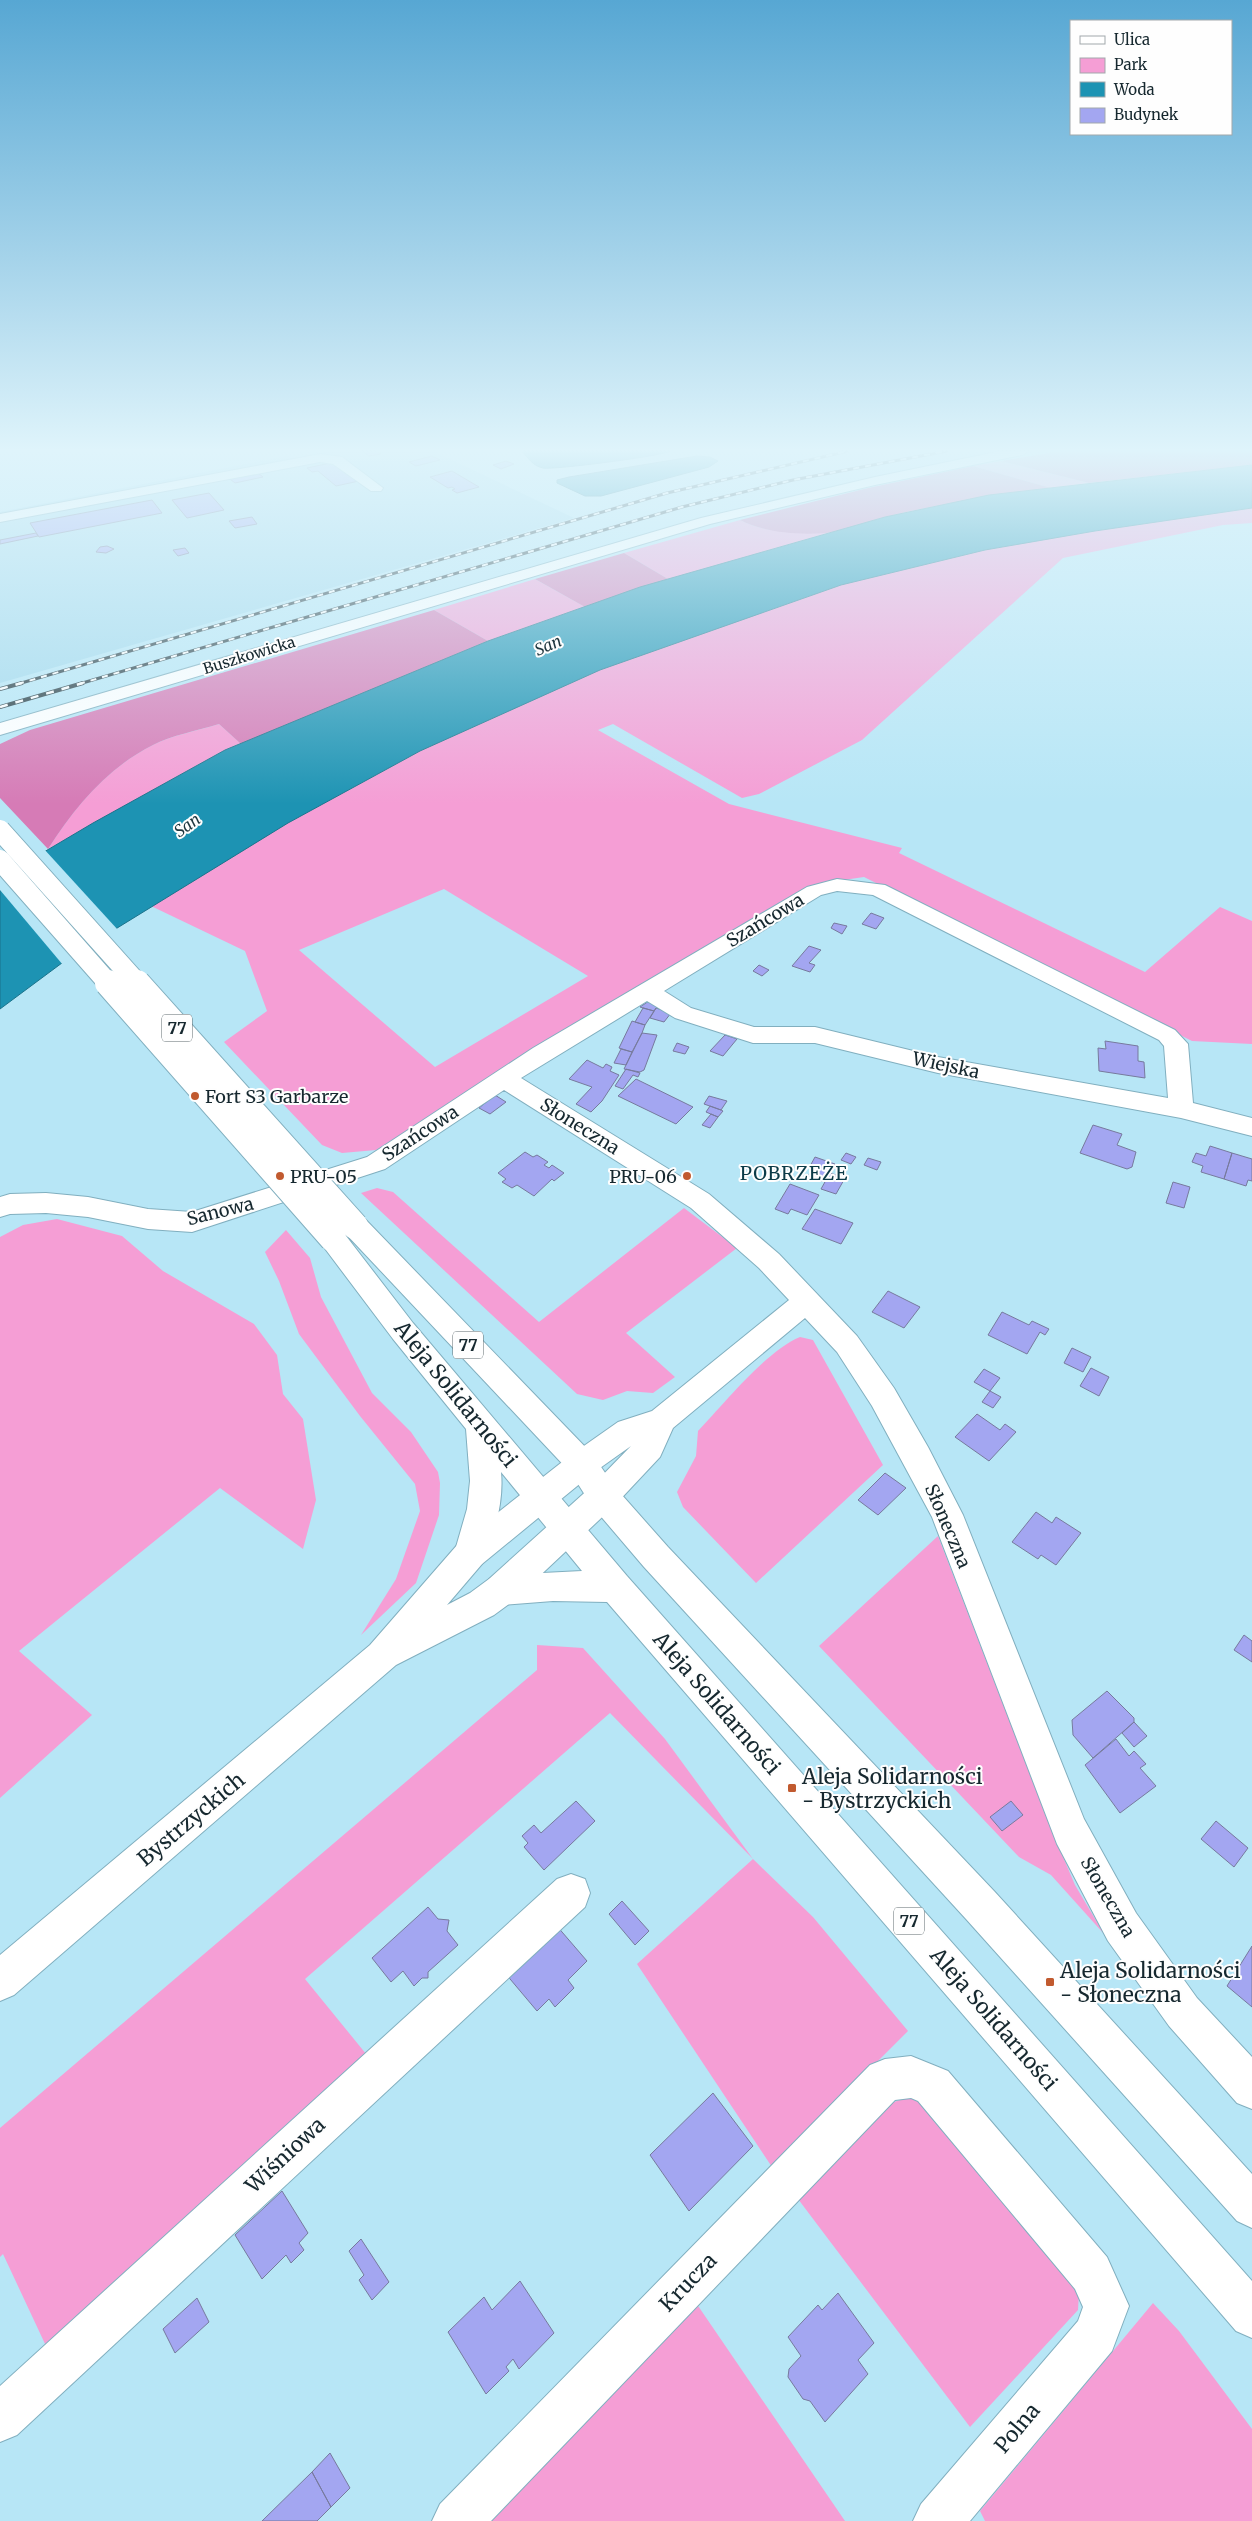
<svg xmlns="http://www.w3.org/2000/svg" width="1252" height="2521" viewBox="0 0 1252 2521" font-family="Merriweather,serif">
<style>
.built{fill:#a2d9ed}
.green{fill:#f59ed5;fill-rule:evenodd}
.forest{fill:#d67bb6}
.water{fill:#1d93b3;stroke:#1b738b}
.pier{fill:#b7e6f6}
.building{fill:#a3a6f1;stroke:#777a9d}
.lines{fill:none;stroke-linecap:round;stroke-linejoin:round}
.minor-casing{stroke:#81afbf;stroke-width:2}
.highway-casing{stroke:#81afbf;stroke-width:2}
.minor{fill:#fff;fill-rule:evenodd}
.highway{fill:#fff;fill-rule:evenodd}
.rail-far1-casing{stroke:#293e46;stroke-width:3}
.rail-casing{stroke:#293e46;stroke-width:4}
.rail-far1{stroke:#fefefe;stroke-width:2;stroke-dasharray:6;stroke-linecap:butt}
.rail{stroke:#fefefe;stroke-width:2.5;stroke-dasharray:8;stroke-linecap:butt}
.highway-bridge-far1-casing{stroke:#81afbf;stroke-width:22;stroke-linecap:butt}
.highway-bridge-casing{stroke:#81afbf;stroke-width:28;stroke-linecap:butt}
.highway-bridge-far1{stroke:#fff;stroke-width:20}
.highway-bridge{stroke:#fff;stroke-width:26}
.poi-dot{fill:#c15a2f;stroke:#fefefe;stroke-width:2}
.labels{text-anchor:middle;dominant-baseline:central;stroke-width:4;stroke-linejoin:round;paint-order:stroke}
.far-street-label{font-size:15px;fill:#16282f;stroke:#fefefe}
.far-water-label{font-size:16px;font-style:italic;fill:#1e363e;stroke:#fefefe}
.shield{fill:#fefefe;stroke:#5c686d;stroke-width:1}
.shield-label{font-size:16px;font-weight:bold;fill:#16282f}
.street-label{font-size:18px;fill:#16282f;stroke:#fefefe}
.poi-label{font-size:18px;fill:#16282f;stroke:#fefefe;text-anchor:start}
.neighbourhood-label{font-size:19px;letter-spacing:1px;fill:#0c3b48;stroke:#fefefe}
.near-street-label{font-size:21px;fill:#16282f;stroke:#fefefe}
.near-poi-label{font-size:21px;fill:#16282f;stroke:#fefefe;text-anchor:start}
</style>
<rect width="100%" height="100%" fill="#b7e6f6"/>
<!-- built -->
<path class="built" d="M 332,451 L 433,451 L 574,518 L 0,683 L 0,512 L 287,456 L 293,459 Z"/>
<!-- green -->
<path class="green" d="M 1001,461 L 1089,483 L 1051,488 L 973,466 Z
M 1252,508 L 1252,523 L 1223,525 L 1063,558 L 862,740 L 759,794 L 742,798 L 613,724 L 598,730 L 729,804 L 902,848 L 899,853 L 1145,972 L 1220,907 L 1252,921 L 1252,1044 L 1192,1041 L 864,877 L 823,883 L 521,1062 L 376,1150 L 342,1153 L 322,1145 L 224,1042 L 267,1011 L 245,951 L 151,906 L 288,823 L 420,751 L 600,670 L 841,585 L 985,550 L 1095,531 ZM 444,889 L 588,976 L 435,1067 L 299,950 Z
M 740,520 C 767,534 798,532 828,533 L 668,579 L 624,553 Z
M 535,579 L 585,607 L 488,641 L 434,610 Z
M 219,724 L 241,744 L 48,849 C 75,807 107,768 153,745 C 172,735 198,731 219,724 Z
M 377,1188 L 393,1192 L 539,1322 L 684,1208 L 737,1248 L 626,1333 L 675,1377 L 653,1393 L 627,1391 L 603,1400 L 577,1394 L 361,1193 Z
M 57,1219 L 122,1236 L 163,1271 L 254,1324 L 277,1355 L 283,1394 L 303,1419 L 316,1500 L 303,1549 L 220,1488 L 19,1651 L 92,1715 L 0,1798 L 0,1237 L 23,1225 Z
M 286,1230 L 310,1258 L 321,1297 L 372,1393 L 411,1432 L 438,1472 L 440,1483 L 439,1515 L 416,1583 L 361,1635 L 396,1579 L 420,1511 L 415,1484 L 360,1416 L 299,1334 L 279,1281 L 265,1252 Z
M 800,1337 L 813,1340 L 883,1465 L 756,1583 L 683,1507 L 677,1492 L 696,1456 L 698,1431 C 724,1404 766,1351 800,1337 Z
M 938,1536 L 1050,1826 L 1075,1885 L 1104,1934 L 1051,1875 L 1019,1857 L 819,1646 Z
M 537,1645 L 583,1648 L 665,1739 L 753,1859 L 813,1917 L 908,2031 L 772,2167 L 637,1964 L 753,1859 L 610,1713 L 305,1979 L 371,2060 L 46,2346 L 3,2254 L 0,2257 L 0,2128 L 537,1670 Z
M 910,2096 L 927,2100 L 1079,2293 L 1078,2310 L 970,2427 L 792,2191 L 889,2104 Z
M 692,2297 L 845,2521 L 476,2521 Z
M 1153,2303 L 1179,2331 L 1252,2429 L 1252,2521 L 985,2521 L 980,2511 Z"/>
<!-- forest -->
<path class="forest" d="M 1061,451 L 1252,451 L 1252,465 L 1089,483 L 1001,461 Z
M 973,466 L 1051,488 C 995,495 940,504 885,517 C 866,522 845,532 826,533 C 798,535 765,533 740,520 L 868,488 Z
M 624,553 L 668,579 L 585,607 L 535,579 Z
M 434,610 L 488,641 L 241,744 L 219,724 C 197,731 172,735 153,745 C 107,768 75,807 48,849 L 0,798 L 0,744 L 30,730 Z"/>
<!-- water -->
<path class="water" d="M 522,451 L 671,451 C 662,456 554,470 543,468 C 533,466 528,458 522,451 Z
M 697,456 L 710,457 L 718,461 L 709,467 L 601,496 L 585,496 L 557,483 L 557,480 L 569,477 Z
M 1252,465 L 1252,508 L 1095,531 L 985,550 L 841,585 L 600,670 L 420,751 L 288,823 L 70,957 L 0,1009 L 0,878 L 93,823 L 225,750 L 488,641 L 640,587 L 885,517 L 989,495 Z"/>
<!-- pier -->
<path class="pier" d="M 44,849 L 118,930 L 63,965 L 0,890 L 0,875 Z"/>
<!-- building -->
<path class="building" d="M 362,451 L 377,451 L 381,454 L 369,456 Z
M 432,456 L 440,460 L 416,466 L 409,462 Z
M 506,461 L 514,464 L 501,469 L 493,465 Z
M 335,462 L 359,481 L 336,486 L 318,471 L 312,472 L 307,468 Z
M 452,471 L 479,487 L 457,493 L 452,490 L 455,489 L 452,487 L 448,488 L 430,477 Z
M 258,473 L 263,477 L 235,483 L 230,479 Z
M 209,493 L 224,510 L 187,518 L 172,500 Z
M 152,500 L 162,513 L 39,537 L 30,523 Z
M 252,517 L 257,524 L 235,528 L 229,521 Z
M 36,533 L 38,536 L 0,544 L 0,540 Z
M 107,546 L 114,549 L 106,553 L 96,552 L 100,547 Z
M 185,548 L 189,553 L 178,556 L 173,550 Z
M 871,913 L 884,918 L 876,929 L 862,924 Z
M 834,923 L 847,926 L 842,934 L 831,928 Z
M 809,946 L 821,950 L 809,963 L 815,965 L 810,972 L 792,966 Z
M 759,965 L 769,970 L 762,976 L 753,971 Z
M 649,1001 L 659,1004 L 654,1011 L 640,1007 Z
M 643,1008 L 654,1011 L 645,1025 L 635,1022 Z
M 656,1008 L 671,1013 L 664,1022 L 650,1018 Z
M 632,1021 L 645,1025 L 642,1033 L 632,1052 L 619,1048 Z
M 642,1033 L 657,1035 L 644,1070 L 640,1072 L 624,1069 Z
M 725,1035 L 737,1039 L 723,1056 L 710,1051 Z
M 1105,1041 L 1138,1046 L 1138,1061 L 1144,1062 L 1145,1078 L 1099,1071 L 1098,1048 L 1106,1049 Z
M 677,1043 L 689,1047 L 685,1054 L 673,1051 Z
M 621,1049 L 632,1052 L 626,1065 L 614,1063 Z
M 587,1060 L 603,1068 L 606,1064 L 612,1067 L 610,1071 L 619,1075 L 602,1101 L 591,1112 L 576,1104 L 592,1087 L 569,1079 Z
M 626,1069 L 640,1073 L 638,1077 L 633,1075 L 623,1089 L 615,1086 Z
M 636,1079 L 693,1107 L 676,1124 L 618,1096 Z
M 495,1095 L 506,1102 L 490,1114 L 479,1108 Z
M 709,1096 L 727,1101 L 721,1110 L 704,1104 Z
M 710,1106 L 721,1110 L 723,1111 L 718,1117 L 706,1112 Z
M 711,1114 L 718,1117 L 710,1128 L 702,1125 Z
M 1093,1125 L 1122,1134 L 1117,1145 L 1136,1152 L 1132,1167 L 1127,1169 L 1080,1153 Z
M 1210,1146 L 1232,1153 L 1224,1179 L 1201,1172 L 1203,1166 L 1192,1162 L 1196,1153 L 1206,1156 Z
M 525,1152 L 533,1157 L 537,1155 L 548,1162 L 544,1165 L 549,1168 L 552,1165 L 564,1173 L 554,1181 L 552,1179 L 534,1196 L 517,1185 L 512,1188 L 502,1182 L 506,1179 L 498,1173 Z
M 846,1153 L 856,1157 L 851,1164 L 841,1160 Z
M 1232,1153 L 1252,1159 L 1252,1181 L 1248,1180 L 1246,1186 L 1224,1179 Z
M 815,1157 L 835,1164 L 825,1182 L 808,1176 L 813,1169 L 809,1168 Z
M 868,1158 L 881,1162 L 877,1170 L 864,1165 Z
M 830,1173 L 845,1178 L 836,1194 L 821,1189 Z
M 1173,1182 L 1190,1187 L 1184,1208 L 1166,1203 Z
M 790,1184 L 819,1195 L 807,1215 L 791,1209 L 788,1214 L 775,1209 Z
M 815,1209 L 853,1223 L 841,1244 L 802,1229 Z
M 888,1291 L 920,1307 L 904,1328 L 872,1312 Z
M 1002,1312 L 1029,1325 L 1032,1321 L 1049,1329 L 1045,1335 L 1040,1332 L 1027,1354 L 988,1335 Z
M 1072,1348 L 1091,1357 L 1083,1372 L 1064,1363 Z
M 1091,1368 L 1109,1377 L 1099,1396 L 1080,1386 Z
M 984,1369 L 1000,1378 L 990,1391 L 974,1382 Z
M 990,1391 L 1001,1397 L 993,1408 L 982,1402 Z
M 977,1414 L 1000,1430 L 1005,1424 L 1016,1432 L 989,1461 L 955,1437 Z
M 885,1473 L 906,1488 L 878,1515 L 858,1500 Z
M 1036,1512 L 1052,1523 L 1056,1517 L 1081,1533 L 1056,1565 L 1041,1555 L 1038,1559 L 1012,1542 Z
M 1244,1635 L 1252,1641 L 1252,1662 L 1234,1650 Z
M 1107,1691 L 1134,1718 L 1134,1722 L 1093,1758 L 1073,1735 L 1072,1720 Z
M 1134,1722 L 1147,1736 L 1134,1747 L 1122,1733 Z
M 1116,1739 L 1129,1756 L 1134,1751 L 1146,1764 L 1140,1768 L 1156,1786 L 1120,1813 L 1085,1765 Z
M 576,1801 L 595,1821 L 544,1870 L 524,1847 L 528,1843 L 522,1836 L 534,1825 L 541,1833 Z
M 1011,1801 L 1023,1815 L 1002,1831 L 990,1817 Z
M 1216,1821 L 1248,1848 L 1234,1867 L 1201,1839 Z
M 622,1901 L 649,1931 L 635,1945 L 609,1914 Z
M 428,1907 L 438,1919 L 449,1920 L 447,1931 L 458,1945 L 428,1972 L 428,1978 L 422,1978 L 414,1986 L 403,1971 L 391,1982 L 372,1958 Z
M 556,1925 L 587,1961 L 568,1980 L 574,1988 L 555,2007 L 549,1999 L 537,2011 L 505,1973 Z
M 1252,1946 L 1252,2007 L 1227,1986 Z
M 713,2093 L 753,2146 L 689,2211 L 650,2155 Z
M 282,2191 L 308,2233 L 299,2243 L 304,2250 L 291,2263 L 286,2255 L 262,2279 L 235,2235 Z
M 361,2239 L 389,2282 L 372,2300 L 359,2280 L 364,2275 L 349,2251 Z
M 520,2281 L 554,2333 L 519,2369 L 513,2359 L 506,2367 L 509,2371 L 486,2394 L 448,2332 L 484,2297 L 492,2310 Z
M 838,2293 L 874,2343 L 858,2360 L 868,2374 L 825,2422 L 810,2401 L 803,2399 L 788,2377 L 789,2369 L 801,2356 L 788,2337 L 818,2305 L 822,2310 Z
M 197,2298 L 209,2322 L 175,2353 L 163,2329 Z
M 330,2453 L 350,2488 L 331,2507 L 312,2472 Z
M 312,2472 L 331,2507 L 317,2521 L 262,2521 Z"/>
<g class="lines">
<!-- minor casing -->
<g class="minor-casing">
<path id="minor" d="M 1001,451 L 1029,451 L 1022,455 L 875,485 L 710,524 L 0,735 L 0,723 L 701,518 L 875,477 Z
M 320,454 L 342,457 L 383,488 L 381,491 L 371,491 L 333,464 L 320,462 L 0,522 L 0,514 Z
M 837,879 L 885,885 L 1175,1030 L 1188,1044 L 1193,1103 L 1252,1118 L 1252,1136 L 1181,1118 L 938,1073 L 815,1043 L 753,1043 L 675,1018 L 647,1001 L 521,1078 L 709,1194 L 779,1254 L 857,1336 L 894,1388 L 928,1447 L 963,1515 L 1084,1819 L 1136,1913 L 1197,1998 L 1252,2057 L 1252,2109 L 1237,2103 L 1169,2026 L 1108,1941 L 1057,1844 L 932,1517 L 872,1406 L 837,1352 L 805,1318 L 673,1428 L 660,1457 L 614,1506 L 513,1601 L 494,1615 L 396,1665 L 14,1995 L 0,2001 L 0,1955 L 370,1645 L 458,1544 L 571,1455 L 618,1422 L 652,1411 L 789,1300 L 759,1268 L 691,1208 L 504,1090 L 385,1169 L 192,1232 L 148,1229 L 88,1217 L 46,1213 L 10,1214 L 0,1217 L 0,1197 L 10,1194 L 46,1193 L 88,1197 L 148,1209 L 192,1212 L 367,1157 L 533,1048 L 807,887 ZM 837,891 L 873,895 L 1159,1040 L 1164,1046 L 1168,1098 L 938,1057 L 815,1027 L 754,1027 L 691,1008 L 664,991 L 821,895 ZM 631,1446 L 592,1486 L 489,1579 L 470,1593 L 447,1605 L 482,1564 L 593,1473 Z
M 571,1874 L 585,1879 L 590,1893 L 585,1907 L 17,2435 L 0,2442 L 0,2386 L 557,1879 Z
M 911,2056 L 948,2071 L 1107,2257 L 1129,2306 L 1112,2351 L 970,2521 L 913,2521 L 921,2504 L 1078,2321 L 1083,2307 L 1075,2289 L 918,2101 L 911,2098 L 895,2100 L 491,2521 L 432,2521 L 440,2504 L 870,2065 L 885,2059 Z"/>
</g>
<!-- highway casing -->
<g class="highway-casing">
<path id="highway" d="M 355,1216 L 365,1219 L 593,1455 L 614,1486 L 668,1547 L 994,1891 L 1252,2174 L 1252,2228 L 1237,2221 L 966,1919 L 644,1567 L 592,1506 L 571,1473 L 345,1233 L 342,1226 L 345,1219 Z
M 333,1229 L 343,1232 L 413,1323 L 627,1576 L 1252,2281 L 1252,2338 L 1236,2331 L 607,1602 L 553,1601 L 501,1605 L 489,1601 L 484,1590 L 489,1579 L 501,1575 L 582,1571 L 501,1472 C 504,1502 494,1537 482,1564 L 470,1569 L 458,1564 L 454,1554 L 467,1509 L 470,1481 L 466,1429 L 393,1339 L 323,1246 L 319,1239 L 323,1232 Z"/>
</g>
<!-- minor -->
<use href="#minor" class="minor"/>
<!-- highway -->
<use href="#highway" class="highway"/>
<!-- rail-far1 casing -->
<g class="rail-far1-casing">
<path id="rail-far1" d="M 18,684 L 667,493 L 848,451
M 79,684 L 682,507 L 793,480 L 947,451"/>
</g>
<!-- rail casing -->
<g class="rail-casing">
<path id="rail" d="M 0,689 L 22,683
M 0,707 L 83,683"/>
</g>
<!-- rail-far1 -->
<use href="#rail-far1" class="rail-far1"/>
<!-- rail -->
<use href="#rail" class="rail"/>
<!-- highway-bridge-far1 casing -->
<g class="highway-bridge-far1-casing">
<path id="highway-bridge-far1" d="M 0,830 L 138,984
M 0,860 L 109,984"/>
</g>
<!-- highway-bridge casing -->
<g class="highway-bridge-casing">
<path id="highway-bridge" d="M 108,983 L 333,1239
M 137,983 L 355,1226"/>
</g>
<!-- highway-bridge-far1 -->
<use href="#highway-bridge-far1" class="highway-bridge-far1"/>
<!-- highway-bridge -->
<use href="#highway-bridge" class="highway-bridge"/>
</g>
<!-- sky -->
<linearGradient id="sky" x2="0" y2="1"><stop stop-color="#57a7d3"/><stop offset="0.56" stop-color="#dff4fb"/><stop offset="1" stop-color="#dff4fb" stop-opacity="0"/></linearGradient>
<rect width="1252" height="804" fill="url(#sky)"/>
<!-- markers -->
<g class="poi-dot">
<circle cx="195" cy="1096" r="5"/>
<circle cx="280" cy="1176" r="5"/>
<circle cx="687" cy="1176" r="5"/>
<rect x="787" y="1783" width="10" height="10" rx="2.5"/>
<rect x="1045" y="1977" width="10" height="10" rx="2.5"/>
</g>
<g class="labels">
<!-- far-street labels -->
<g class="far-street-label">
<text transform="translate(249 655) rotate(-17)">Buszkowicka</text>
</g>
<!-- far-water labels -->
<g class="far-water-label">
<text transform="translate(548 645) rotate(-23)">San</text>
<text transform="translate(187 825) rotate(-35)">San</text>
</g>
<!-- shield labels -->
<g class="shield">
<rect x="162" y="1014.5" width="30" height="27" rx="4"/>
<rect x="453" y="1331.5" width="30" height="27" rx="4"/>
<rect x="894" y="1907.5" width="30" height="27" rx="4"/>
</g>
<g class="shield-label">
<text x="177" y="1028">77</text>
<text x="468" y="1345">77</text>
<text x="909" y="1921">77</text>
</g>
<!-- street labels -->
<g class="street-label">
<text transform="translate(765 920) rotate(-31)">Szańcowa</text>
<text transform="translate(946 1065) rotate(12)">Wiejska</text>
<text transform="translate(580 1126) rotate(32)">Słoneczna</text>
<text transform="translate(420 1133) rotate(-33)">Szańcowa</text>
<text transform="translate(220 1211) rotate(-14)">Sanowa</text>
<text transform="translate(948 1526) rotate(67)">Słoneczna</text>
<text transform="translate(1108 1897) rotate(60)">Słoneczna</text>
</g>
<!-- poi labels -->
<g class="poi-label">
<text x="205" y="1096">Fort S3 Garbarze</text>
<text x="290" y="1176">PRU-05</text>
<text x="677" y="1176" text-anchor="end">PRU-06</text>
</g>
<!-- neighbourhood labels -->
<g class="neighbourhood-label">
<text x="794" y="1173">POBRZEŻE</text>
</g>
<!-- near-street labels -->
<g class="near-street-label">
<text transform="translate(456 1394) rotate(51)">Aleja Solidarności</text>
<text transform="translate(717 1703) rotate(49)">Aleja Solidarności</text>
<text transform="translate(191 1819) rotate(-40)">Bystrzyckich</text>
<text transform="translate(994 2019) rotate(49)">Aleja Solidarności</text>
<text transform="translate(285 2155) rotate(-43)">Wiśniowa</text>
<text transform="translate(688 2282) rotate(-46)">Krucza</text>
<text transform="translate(1017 2428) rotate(-50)">Polna</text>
</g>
<!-- near-poi labels -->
<g class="near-poi-label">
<text x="802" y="1776">Aleja Solidarności<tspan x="802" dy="24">- Bystrzyckich</tspan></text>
<text x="1060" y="1970">Aleja Solidarności<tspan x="1060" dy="24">- Słoneczna</tspan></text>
</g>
</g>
<!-- legend -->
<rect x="1070" y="20" width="162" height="115" fill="#fefefe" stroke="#a1a8ab"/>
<rect x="1080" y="36" width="25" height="8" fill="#ffffff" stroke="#a1a8ab"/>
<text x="1114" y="45" font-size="15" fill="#16282f">Ulica</text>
<rect x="1080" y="58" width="25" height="15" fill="#f59ed5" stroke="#a1a8ab"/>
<text x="1114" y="70" font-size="15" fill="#16282f">Park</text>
<rect x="1080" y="82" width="25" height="15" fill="#1d93b3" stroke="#a1a8ab"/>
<text x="1114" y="95" font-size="15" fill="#16282f">Woda</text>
<rect x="1080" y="108" width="25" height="15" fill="#a3a6f1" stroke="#a1a8ab"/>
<text x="1114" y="120" font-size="15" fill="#16282f">Budynek</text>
</svg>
